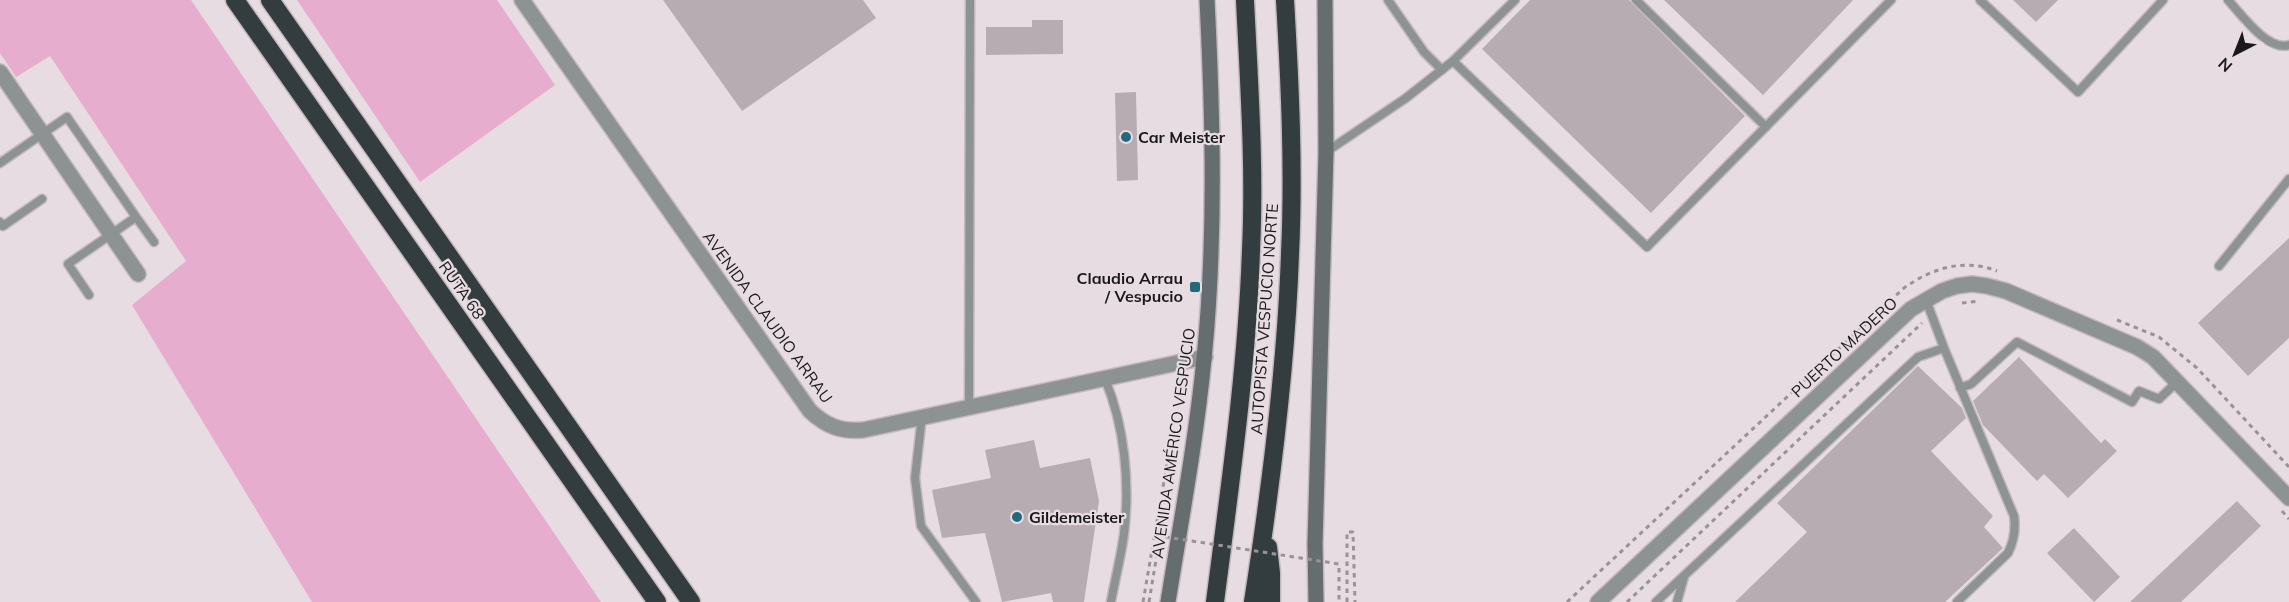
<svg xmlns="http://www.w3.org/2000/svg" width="2289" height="602" viewBox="0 0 2289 602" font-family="Mulish,sans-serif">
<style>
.green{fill:#e7adcf}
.building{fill:#b6acb1}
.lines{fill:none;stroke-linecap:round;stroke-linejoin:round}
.service-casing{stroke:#c2b9be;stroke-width:11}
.minor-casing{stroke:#c2b9be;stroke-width:18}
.tertiary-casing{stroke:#c2b9be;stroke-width:18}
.secondary-casing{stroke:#c2b9be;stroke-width:18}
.motorway-casing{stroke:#c2b9be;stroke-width:21}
.path{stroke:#9a9297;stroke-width:3;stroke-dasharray:4.5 4.5;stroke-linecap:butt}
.service{stroke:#8d9293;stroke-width:8}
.minor{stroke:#8d9293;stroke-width:15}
.tertiary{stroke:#8d9293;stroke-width:15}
.secondary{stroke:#666d6f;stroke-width:15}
.motorway{stroke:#333d3f;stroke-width:18}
.path-bridge{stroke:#9a9297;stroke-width:3;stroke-dasharray:4.5 4.5;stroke-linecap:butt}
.poi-dot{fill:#246979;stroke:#e7dce2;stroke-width:2}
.labels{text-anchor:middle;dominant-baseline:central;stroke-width:4.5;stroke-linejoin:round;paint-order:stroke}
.poi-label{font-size:16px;font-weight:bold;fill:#1b181a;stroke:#e7dce2;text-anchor:start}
.street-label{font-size:16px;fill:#1b181a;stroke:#e7dce2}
</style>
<rect width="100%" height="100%" fill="#e7dce2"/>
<!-- green -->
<path class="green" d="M 0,0 L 191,0 L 601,602 L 312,602 L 132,305 L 186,261 L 50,56 L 16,77 L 0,53 Z
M 297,0 L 497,0 L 555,85 L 420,182 Z"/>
<!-- building -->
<path class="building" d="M 663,0 L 863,0 L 876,18 L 742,111 Z
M 1530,0 L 1629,0 L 1745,116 L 1651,213 L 1482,49 Z
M 1664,0 L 1853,0 L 1763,95 Z
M 2013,0 L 2058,0 L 2036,22 Z
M 1032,20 L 1063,20 L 1063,54 L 986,55 L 986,27 L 1032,27 Z
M 1136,92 L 1138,180 L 1117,181 L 1115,93 Z
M 2289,238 L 2289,338 L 2248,376 L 2198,323 Z
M 2019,357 L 2101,443 L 2105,439 L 2117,451 L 2068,498 L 2044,474 L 2037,481 L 1983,425 L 1973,401 Z
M 1918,366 L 1962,408 L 1966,418 L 1931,451 L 1993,516 L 1984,527 L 2003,548 L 1945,602 L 1735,602 L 1807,532 L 1777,503 Z
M 1034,440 L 1040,468 L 1090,458 L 1099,501 L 1084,602 L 1053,602 L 1051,593 L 1002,602 L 985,533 L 942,538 L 932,490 L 991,478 L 985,450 Z
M 2237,501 L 2261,526 L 2181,602 L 2130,602 Z
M 2074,528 L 2120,577 L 2094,602 L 2047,553 Z"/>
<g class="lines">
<!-- service casing -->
<g class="service-casing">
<path id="service" d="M 1388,0 L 1424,52 L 1442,70
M 1636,0 L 1766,127
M 1980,0 L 2078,92 L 2163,0
M 2228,0 C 2241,14 2268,52 2289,45
M 1453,61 L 1647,247 L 1891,0
M 1326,152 L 1406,98 L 1453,61 L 1515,0
M 0,163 L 67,117 L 136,217
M 0,222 L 3,226 L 42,199
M 2219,266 L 2289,179
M 89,295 L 68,264 L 136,217 L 154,242
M 1926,300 L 1944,348 L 2014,516 C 2016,530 2014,541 2008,553 L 1957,602
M 1105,379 C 1125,427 1130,483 1124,534 C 1121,557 1115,579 1111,602
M 1960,388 L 1971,384 L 2017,342 L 2132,402 L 2139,391 L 2159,399 L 2178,381
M 969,407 L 970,0
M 922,416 L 915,478 L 921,526 L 976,602
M 1656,602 L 1918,357 L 1944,348
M 1677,602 L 1684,577"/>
</g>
<!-- minor casing -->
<g class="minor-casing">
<path id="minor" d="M 0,72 L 138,274
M 1598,602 L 1911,309 L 1942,291 L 1957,286 L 1972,284 L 1987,286 L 2006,291 L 2137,347 L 2153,357 L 2289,498"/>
</g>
<!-- tertiary casing -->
<g class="tertiary-casing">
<path id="tertiary" d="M 522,0 L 810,411 C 826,426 841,432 863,430 L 1205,357"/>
</g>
<!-- secondary casing -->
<g class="secondary-casing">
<path id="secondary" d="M 1168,602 C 1181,521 1196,441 1204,359 C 1216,240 1213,119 1207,0
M 1316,602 L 1315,544 L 1326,152 L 1325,0"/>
</g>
<!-- motorway casing -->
<g class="motorway-casing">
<path id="motorway" d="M 235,0 L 657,602
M 270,0 L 691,602
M 1268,547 L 1271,573 L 1271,602
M 1215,602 C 1230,485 1247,368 1251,250 C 1255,167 1249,83 1245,0
M 1253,602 C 1271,487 1286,371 1290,254 C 1294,170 1290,85 1285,0"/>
</g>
<!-- path -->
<path class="path" d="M 1962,303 L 1979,301
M 2117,320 L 2159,337 L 2197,368 L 2289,467
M 2282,511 L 2289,519
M 1143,602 L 1168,458 L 1176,460
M 1347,602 L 1347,532 L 1353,532 L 1355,602
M 1567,602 L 1904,288 C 1932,268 1964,258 1997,271
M 1627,602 L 1922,323"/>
<!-- service -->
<use href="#service" class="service"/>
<!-- minor -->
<use href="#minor" class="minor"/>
<!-- tertiary -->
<use href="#tertiary" class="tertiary"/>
<!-- secondary -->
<use href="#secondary" class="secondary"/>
<!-- motorway -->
<use href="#motorway" class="motorway"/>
<!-- path-bridge -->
<path class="path-bridge" d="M 1149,602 L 1160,536 L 1339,564 L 1339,602"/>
</g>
<!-- markers -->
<g class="poi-dot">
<circle cx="1126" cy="137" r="6"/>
<rect x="1189" y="281" width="12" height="12" rx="3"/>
<circle cx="1017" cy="517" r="6"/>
</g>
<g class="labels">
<!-- poi labels -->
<g class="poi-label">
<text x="1138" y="137">Car Meister</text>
<text x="1183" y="278" text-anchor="end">Claudio Arrau<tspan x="1183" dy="18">/ Vespucio</tspan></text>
<text x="1029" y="517">Gildemeister</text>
</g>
<!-- street labels -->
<g class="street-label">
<text transform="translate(462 290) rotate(55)">RUTA 68</text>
<text transform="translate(768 317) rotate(54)">AVENIDA CLAUDIO ARRAU</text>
<text transform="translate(1264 319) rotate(-86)">AUTOPISTA VESPUCIO NORTE</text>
<text transform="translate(1844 347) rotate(-43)">PUERTO MADERO</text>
<text transform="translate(1173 443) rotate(-82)">AVENIDA AMÉRICO VESPUCIO</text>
</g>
</g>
<!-- north arrow -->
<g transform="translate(2235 54) rotate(222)" stroke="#e7dce2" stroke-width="4.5" paint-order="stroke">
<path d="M0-4.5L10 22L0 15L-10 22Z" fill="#1b181a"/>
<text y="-9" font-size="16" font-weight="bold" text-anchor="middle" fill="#1b181a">N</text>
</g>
</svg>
